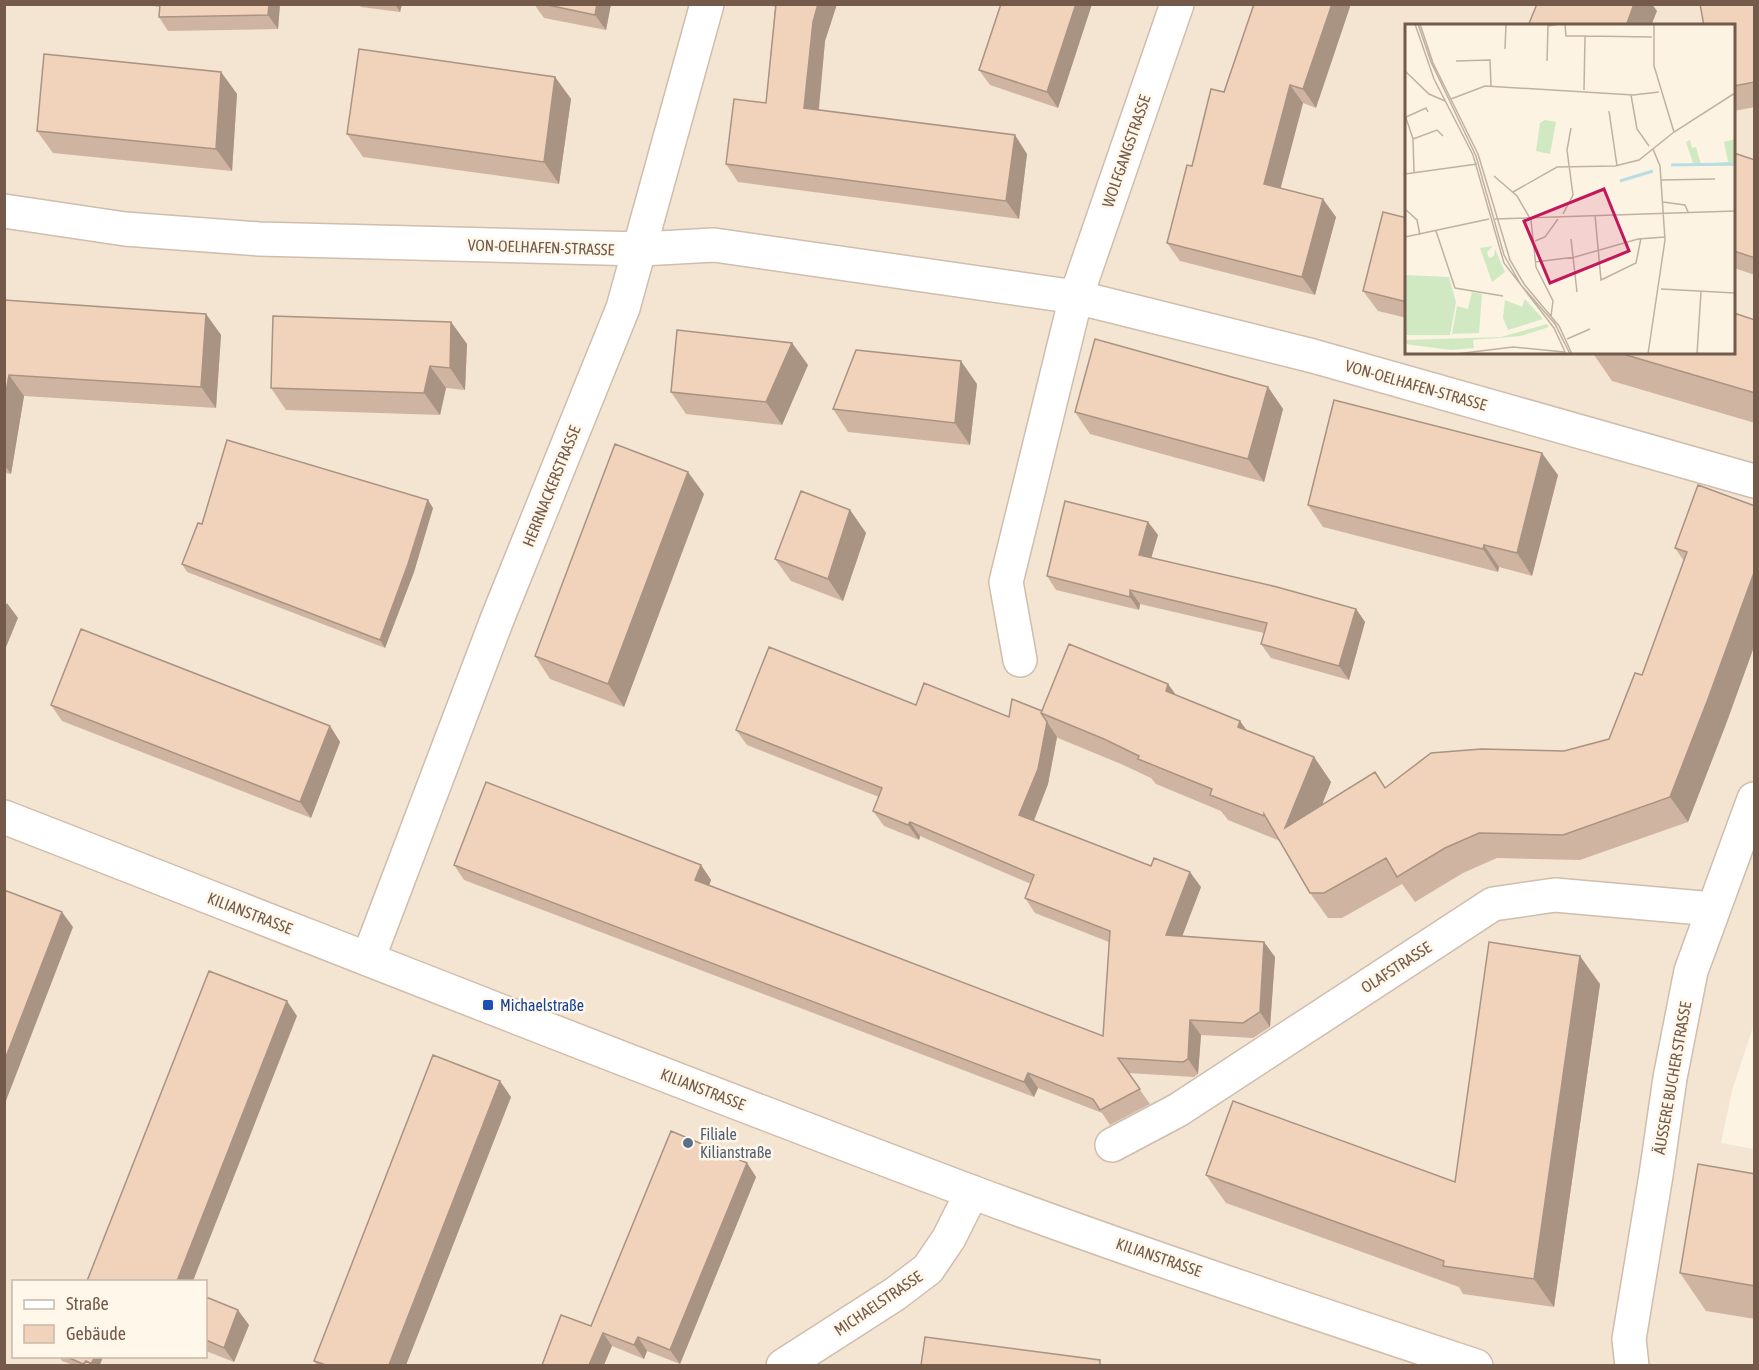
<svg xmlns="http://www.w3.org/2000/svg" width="1759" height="1370" viewBox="0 0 1759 1370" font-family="'Asap Condensed',sans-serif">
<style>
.residential{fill:#f3e5d2;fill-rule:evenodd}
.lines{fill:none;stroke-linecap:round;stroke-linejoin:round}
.street-casing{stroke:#cfbdad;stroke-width:36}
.secondary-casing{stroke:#d2bdaa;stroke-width:36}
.street{stroke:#fff;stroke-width:33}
.secondary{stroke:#fff;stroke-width:33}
.wall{fill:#cfb5a1}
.shaded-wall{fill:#a99383}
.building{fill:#f1d2bb;stroke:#a99383;stroke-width:1.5}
.transit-dot{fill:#1a4fb4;stroke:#fff7e9;stroke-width:2}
.service-dot{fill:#5c6f8a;stroke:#fff7e9;stroke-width:2}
.labels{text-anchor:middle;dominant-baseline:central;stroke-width:5;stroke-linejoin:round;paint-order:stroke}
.street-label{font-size:16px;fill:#735a4a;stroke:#fff7e9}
.transit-label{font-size:16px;fill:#164399;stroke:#fff7e9;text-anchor:start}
.service-label{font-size:16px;fill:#4e5e75;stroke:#fff7e9;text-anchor:start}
.inset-river{fill:none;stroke:#b8dde5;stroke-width:3}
.inset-road{fill:none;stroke:#c1b1a1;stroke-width:1.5}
.view{fill:#c2185b;fill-opacity:0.15;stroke:#c2185b;stroke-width:3}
.inset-edge{fill:none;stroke:#735a4a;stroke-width:3}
</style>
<rect width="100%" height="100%" fill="#fcf3e3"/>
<!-- residential -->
<path class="residential" d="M 5,5 L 1754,5 L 1754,1024 L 1732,1091 L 1721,1143 L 1754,1149 L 1754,1365 L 5,1366 ZM 1406,26 L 1734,26 L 1734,352 L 1406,352 ZM 14,1282 L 206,1282 L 206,1356 L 14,1356 Z"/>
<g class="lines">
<!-- street casing -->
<g class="street-casing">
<path id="street" d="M 4,211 L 125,229 L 259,239 L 641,249 L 714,245 L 1076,297 L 1313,356 L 1754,481
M 1020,660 L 1006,582 L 1076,297 L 1177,4
M 368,959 L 498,617 L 623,308 L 707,4
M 1112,1145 L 1178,1110 L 1493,904 L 1555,895 L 1713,909
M 783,1366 L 895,1294 L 928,1269 L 949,1238 L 972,1192
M 1632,1366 L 1629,1339 L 1656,1175 L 1670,1078 L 1691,971 L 1754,799"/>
</g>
<!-- secondary casing -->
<g class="secondary-casing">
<path id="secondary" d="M 4,817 C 326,942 646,1070 969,1191 C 1136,1253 1307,1310 1476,1366"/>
</g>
<!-- street -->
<use href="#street" class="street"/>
<!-- secondary -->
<use href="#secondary" class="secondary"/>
</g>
<!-- wall -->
<path class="wall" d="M 138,4 L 280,4 L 278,29 L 168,31 L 159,17 L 160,7 Z
M 359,4 L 402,4 L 400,12 L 361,7 Z
M 534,4 L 611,4 L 606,30 L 544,18 Z
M 768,4 L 837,4 L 825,41 L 819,110 L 1027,154 L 1019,219 L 738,182 L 726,164 L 766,103 L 775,7 Z
M 1001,4 L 1092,4 L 1058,108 L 990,85 L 979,70 Z
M 1254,4 L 1316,108 L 1303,103 L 1280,188 L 1336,217 L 1315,295 L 1180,261 L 1167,243 L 1192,166 L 1224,92 Z
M 1755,4 L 1755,107 L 1734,111 L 1734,26 Z
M 221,72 L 237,94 L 232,171 L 53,153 L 37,131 Z
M 555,77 L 571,99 L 559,184 L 363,157 L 347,134 Z
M 1734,153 L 1755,160 L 1755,275 L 1734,268 Z
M 1407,218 L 1407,318 L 1378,311 L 1363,291 Z
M 4,300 L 206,314 L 221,335 L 216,408 L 24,396 L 11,474 L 4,473 Z
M 1755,320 L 1755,423 L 1612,381 L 1592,352 L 1734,352 Z
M 451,322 L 467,344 L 465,390 L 446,388 L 440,415 L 286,410 L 271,388 Z
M 792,343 L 808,365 L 782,425 L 686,414 L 671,392 Z
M 977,384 L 970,445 L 848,432 L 833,409 Z
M 1268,387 L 1283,409 L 1264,482 L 1090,434 L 1075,412 Z
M 1558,475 L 1532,576 L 1499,567 L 1498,572 L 1323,527 L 1308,505 Z
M 704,494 L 624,707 L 550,679 L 535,656 Z
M 1755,506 L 1755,644 L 1726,724 L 1688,822 L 1580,860 L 1497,858 L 1463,873 L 1415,902 L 1402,884 L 1342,918 L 1328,918 L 1310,893 L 1280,841 L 1228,820 L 1221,811 L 1156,784 L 1151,778 L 1121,764 L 1058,738 L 1057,737 L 1048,784 L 1034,821 L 1201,887 L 1182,936 L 1264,942 L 1275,957 L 1270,1027 L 1253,1038 L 1201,1035 L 1198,1074 L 1194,1077 L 1128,1073 L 1150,1104 L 1110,1125 L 1102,1113 L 1038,1088 L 1034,1097 L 464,880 L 454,865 L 701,865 L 711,880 L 709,886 L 1103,1036 L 1109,942 L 1035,913 L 1025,898 L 1031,884 L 920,836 L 919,840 L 884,826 L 873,811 L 879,797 L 747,745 L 736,730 L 916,705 L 1009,717 L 1168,684 L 1176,695 L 1247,730 L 1314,757 L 1331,782 L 1322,805 L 1375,772 L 1386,788 L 1564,751 L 1609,739 L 1642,675 L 1684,561 L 1675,548 Z
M 433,508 L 414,572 L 385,648 L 187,572 L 182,564 L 202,524 Z
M 850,510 L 866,533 L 843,601 L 791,581 L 775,559 Z
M 1148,522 L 1158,535 L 1151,558 L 1356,609 L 1365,622 L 1349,680 L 1271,658 L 1261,644 L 1264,633 L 1140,604 L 1139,610 L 1056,590 L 1047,576 Z
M 51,705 L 330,726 L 340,742 L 311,818 L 62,721 Z
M 1600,984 L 1554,1307 L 1463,1294 L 1459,1287 L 1226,1203 L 1206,1175 L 1455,1182 Z
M 511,1097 L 406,1365 L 317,1365 L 314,1361 Z
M 747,1163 L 756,1177 L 680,1364 L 647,1351 L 644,1359 L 612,1346 L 591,1326 Z
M 1755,1174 L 1755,1319 L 1706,1311 L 1680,1273 Z
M 206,1297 L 249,1325 L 234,1362 L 206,1351 Z
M 59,1356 L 103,1356 L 100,1365 L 73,1365 L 62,1361 Z"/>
<!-- shaded-wall -->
<path class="shaded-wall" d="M 269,4 L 280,4 L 278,29 L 268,15 Z
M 395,4 L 402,4 L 400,12 Z
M 597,4 L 611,4 L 606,30 L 595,15 Z
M 818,4 L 837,4 L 825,41 L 817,126 L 804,108 L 813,22 Z
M 1076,4 L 1092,4 L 1058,108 L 1047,92 Z
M 1332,4 L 1351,4 L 1316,108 L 1303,89 Z
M 1634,4 L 1652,4 L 1657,11 L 1651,26 L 1626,26 Z
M 221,72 L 237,94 L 232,171 L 216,149 Z
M 555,77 L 571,99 L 559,184 L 544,162 Z
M 1290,85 L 1303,103 L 1277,202 L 1264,184 Z
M 1015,135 L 1027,154 L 1019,219 L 1006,201 Z
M 1323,199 L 1336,217 L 1315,295 L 1302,277 Z
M 206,314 L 221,335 L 216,408 L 201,387 Z
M 451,322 L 467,344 L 465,390 L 450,368 Z
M 792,343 L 808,365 L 782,425 L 766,402 Z
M 961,361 L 977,384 L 970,445 L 955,423 Z
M 430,366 L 446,388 L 440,415 L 424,393 Z
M 9,375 L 24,396 L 11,474 L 4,465 L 4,403 Z
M 1268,387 L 1283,409 L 1264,482 L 1248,459 Z
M 1542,453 L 1558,475 L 1532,576 L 1517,553 Z
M 688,472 L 704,494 L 624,707 L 608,684 Z
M 428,500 L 433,508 L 414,572 L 385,648 L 380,640 Z
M 850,510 L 866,533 L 843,601 L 828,579 Z
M 1148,522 L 1158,535 L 1148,569 L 1139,555 Z
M 1484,545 L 1499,567 L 1498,572 L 1483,549 Z
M 1755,570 L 1755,644 L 1726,724 L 1688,822 L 1670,797 Z
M 1130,590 L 1140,604 L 1139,610 L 1130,597 Z
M 7,603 L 18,618 L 4,652 L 4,609 Z
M 1356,609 L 1365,622 L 1349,680 L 1339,666 Z
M 1168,684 L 1186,709 L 1166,691 Z
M 1240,721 L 1258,746 L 1238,727 Z
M 1047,722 L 1057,737 L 1048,784 L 1030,830 L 1019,815 Z
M 330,726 L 340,742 L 311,818 L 300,802 Z
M 1314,757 L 1331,782 L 1303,853 L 1285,828 Z
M 910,822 L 920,836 L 919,840 L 908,825 Z
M 701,865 L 711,880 L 705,895 L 695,880 Z
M 1190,872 L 1201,887 L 1177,950 L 1166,935 Z
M 62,912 L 73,927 L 4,1106 L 4,1062 Z
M 1264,942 L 1275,957 L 1270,1027 L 1260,1012 Z
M 1580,956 L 1600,984 L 1554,1307 L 1534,1279 Z
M 287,1001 L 297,1016 L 193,1281 L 177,1281 Z
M 1190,1020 L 1201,1035 L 1198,1074 L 1188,1059 Z
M 1028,1073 L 1038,1088 L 1034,1097 L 1024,1082 Z
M 500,1081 L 511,1097 L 406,1365 L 389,1365 Z
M 747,1163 L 756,1177 L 680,1364 L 670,1350 Z
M 238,1310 L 249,1325 L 234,1362 L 224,1348 Z
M 603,1333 L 612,1346 L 604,1365 L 589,1365 Z
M 638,1337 L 647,1351 L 644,1359 L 634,1345 Z
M 95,1356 L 103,1356 L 100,1365 L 91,1365 Z"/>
<!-- building -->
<path class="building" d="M 160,4 L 269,4 L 268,15 L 159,17 Z
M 543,4 L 597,4 L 595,15 Z
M 776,4 L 818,4 L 813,22 L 804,108 L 1015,135 L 1006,201 L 726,164 L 734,99 L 766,103 Z
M 1001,4 L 1076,4 L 1047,92 L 979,70 Z
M 1254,4 L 1332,4 L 1303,89 L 1290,85 L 1264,184 L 1323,199 L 1302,277 L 1167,243 L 1187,165 L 1192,166 L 1211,89 L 1224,92 Z
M 1537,4 L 1634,4 L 1626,26 L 1528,26 Z
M 1700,4 L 1755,4 L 1755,82 L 1734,86 L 1734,26 L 1704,26 Z
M 359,49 L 555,77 L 544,162 L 347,134 Z
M 44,54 L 221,72 L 216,149 L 37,131 Z
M 1734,153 L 1755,160 L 1755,258 L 1734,251 Z
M 1383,212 L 1407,218 L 1407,302 L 1363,291 Z
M 4,300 L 206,314 L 201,387 L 9,375 L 4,403 Z
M 1734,313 L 1755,320 L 1755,393 L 1616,352 L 1734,352 Z
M 273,316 L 451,322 L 450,368 L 430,366 L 424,393 L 271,388 Z
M 677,330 L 792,343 L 766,402 L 671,392 Z
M 1095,339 L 1268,387 L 1248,459 L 1075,412 Z
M 856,350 L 961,361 L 955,423 L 833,409 Z
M 1334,400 L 1542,453 L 1517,553 L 1484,545 L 1483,549 L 1308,505 Z
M 227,440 L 428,500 L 408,564 L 380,640 L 182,564 L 198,523 L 202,524 Z
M 615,444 L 688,472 L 608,684 L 535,656 Z
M 1698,485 L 1755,506 L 1755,570 L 1708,699 L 1670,797 L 1563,835 L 1479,833 L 1445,848 L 1397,877 L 1386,858 L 1324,893 L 1310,893 L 1264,814 L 1264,816 L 1210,795 L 1212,789 L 1138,759 L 1139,756 L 1104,739 L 1041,713 L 1069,644 L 1168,684 L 1166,691 L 1240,721 L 1238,727 L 1314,757 L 1285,828 L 1375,772 L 1385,788 L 1431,753 L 1481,749 L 1564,751 L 1609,739 L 1635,673 L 1642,675 L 1687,552 L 1675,548 Z
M 801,491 L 850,510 L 828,579 L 775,559 Z
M 1065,501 L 1148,522 L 1139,555 L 1277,587 L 1356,609 L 1339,666 L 1261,644 L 1267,623 L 1130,590 L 1130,597 L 1047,576 Z
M 81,629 L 330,726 L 300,802 L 51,705 Z
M 769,647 L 916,705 L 924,683 L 1009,717 L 1012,699 L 1042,711 L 1041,713 L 1047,722 L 1038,769 L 1019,815 L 1151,866 L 1154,858 L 1190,872 L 1166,935 L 1264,942 L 1260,1012 L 1243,1023 L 1190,1020 L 1188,1059 L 1183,1062 L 1118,1058 L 1140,1089 L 1100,1110 L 1093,1099 L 1028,1073 L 1024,1082 L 454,865 L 486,782 L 701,865 L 695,880 L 1103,1036 L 1110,931 L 1025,898 L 1034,875 L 910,822 L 908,825 L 873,811 L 882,788 L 736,730 Z
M 4,890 L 62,912 L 4,1062 Z
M 1489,942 L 1580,956 L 1534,1279 L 1443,1266 L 1444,1261 L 1206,1175 L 1233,1101 L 1455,1182 Z
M 209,971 L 287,1001 L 177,1281 L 87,1281 Z
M 433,1055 L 500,1081 L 389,1365 L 326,1365 L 314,1361 Z
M 671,1131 L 747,1163 L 670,1350 L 638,1337 L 634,1345 L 603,1333 L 589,1365 L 542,1365 L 561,1315 L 591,1326 Z
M 1698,1164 L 1755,1174 L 1755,1286 L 1680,1273 Z
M 206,1297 L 238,1310 L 224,1348 L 206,1340 Z
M 925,1337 L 1100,1360 L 1100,1365 L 921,1365 Z
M 65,1356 L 95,1356 L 91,1364 L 86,1361 L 83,1364 Z
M 86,1361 L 94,1365 L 83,1365 Z"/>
<!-- markers -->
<rect class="transit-dot" x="482" y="999" width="12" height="12" rx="3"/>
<circle class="service-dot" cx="688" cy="1143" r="6"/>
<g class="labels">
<!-- street labels -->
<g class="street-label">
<text transform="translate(1126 151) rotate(-71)">WOLFGANGSTRASSE</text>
<text transform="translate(541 247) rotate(2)">VON-OELHAFEN-STRASSE</text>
<text transform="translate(1416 385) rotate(16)">VON-OELHAFEN-STRASSE</text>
<text transform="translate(551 486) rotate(-68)">HERRNACKERSTRASSE</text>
<text transform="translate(250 913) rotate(21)">KILIANSTRASSE</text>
<text transform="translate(1396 967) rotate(-33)">OLAFSTRASSE</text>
<text transform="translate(1672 1078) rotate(-80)">ÄUSSERE BUCHER STRASSE</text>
<text transform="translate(703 1089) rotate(21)">KILIANSTRASSE</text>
<text transform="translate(1159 1257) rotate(19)">KILIANSTRASSE</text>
<text transform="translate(878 1303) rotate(-34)">MICHAELSTRASSE</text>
</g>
<!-- transit labels -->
<g class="transit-label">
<text x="500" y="1005">Michaelstraße</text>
</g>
<!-- service labels -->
<g class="service-label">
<text x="700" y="1134">Filiale<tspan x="700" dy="18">Kilianstraße</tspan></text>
</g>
</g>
<!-- overview -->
<g transform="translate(1405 24)">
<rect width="330" height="330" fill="#fcf3e3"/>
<path d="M 140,96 L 151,98 L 145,130 L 131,127 L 135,99 ZM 330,115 L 330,142 L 284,141 L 288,139 L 281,118 L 285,116 L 287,124 L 291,123 L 296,140 L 323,138 L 319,118 ZM 88,222 L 82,228 L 84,234 L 89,232 L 90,225 L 100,248 L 87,258 L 75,224 ZM 0,251 L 44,253 L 51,278 L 45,311 L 0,311 ZM 67,268 L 77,270 L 74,309 L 47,310 L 52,282 L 63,285 ZM 120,275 L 138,295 L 103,306 L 98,294 L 100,276 L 117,283 ZM 142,300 L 144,303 L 116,312 L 68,316 L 69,324 L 46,326 L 0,320 L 0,316 L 96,313 Z" fill="#d0e9c2"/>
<path class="inset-river" d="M 266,141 L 328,140M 215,157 L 248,147"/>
<path class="inset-road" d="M 10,0 L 29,55 L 68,131 L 99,239 L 149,304 L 161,330M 13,0 L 26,38 L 71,132 L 99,231 L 116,261 L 150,300 L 165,330M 15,0 L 28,39 L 73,130 L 105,236 L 119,260 L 154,302 L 167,330M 160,0 L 161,12 L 180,12 L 179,66M 249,0 L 249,42 L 269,108M 180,12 L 247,13M 100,25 L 101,0M 51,37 L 85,36 L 86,62M 142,37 L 143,2 L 154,0M 0,47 L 24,70 L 40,77M 226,71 L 232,105 L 244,122M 46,75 L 80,62 L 228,71 L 254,68M 204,87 L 212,142M 0,91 L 8,115 L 9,148M 1,93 L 21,84 L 23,88M 8,115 L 32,106 L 38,112M 0,150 L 72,140M 89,152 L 112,172 L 126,196 L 131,243 L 148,277 L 146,292M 256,156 L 310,155M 108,168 L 152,143 L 210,142 L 234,136 L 269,108 L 330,69M 258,178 L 280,181 L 283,188M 0,185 L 12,196 L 15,211M 158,190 L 168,171 L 162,126 L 166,104M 190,191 L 196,256 L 231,239 L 236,214M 90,195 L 330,187M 31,207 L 50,264 L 98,272M 0,213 L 84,195M 166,215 L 172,268M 130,217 L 140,213 L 153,195M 130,238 L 170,233 L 233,215 L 260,213M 256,265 L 330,269M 162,315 L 185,305M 51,330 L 108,323 L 159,328M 243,330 L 260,216 L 255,142 L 248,125M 292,330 L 296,268"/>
<path class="view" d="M 199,165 L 224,227 L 145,259 L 119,197 Z"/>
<rect width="330" height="330" class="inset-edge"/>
</g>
<!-- border -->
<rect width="1759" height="1370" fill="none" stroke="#735a4a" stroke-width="12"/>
<!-- legend -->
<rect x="12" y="1280" width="195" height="78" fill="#fff7e9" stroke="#c7b8a9" stroke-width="1.5"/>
<rect x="24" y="1300" width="30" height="9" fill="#ffffff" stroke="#c7b8a9" stroke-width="1.5"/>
<text x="66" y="1310" font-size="18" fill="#735a4a">Straße</text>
<rect x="24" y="1325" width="30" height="18" fill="#f1d2bb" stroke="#c7b8a9" stroke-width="1.5"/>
<text x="66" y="1340" font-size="18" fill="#735a4a">Gebäude</text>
</svg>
